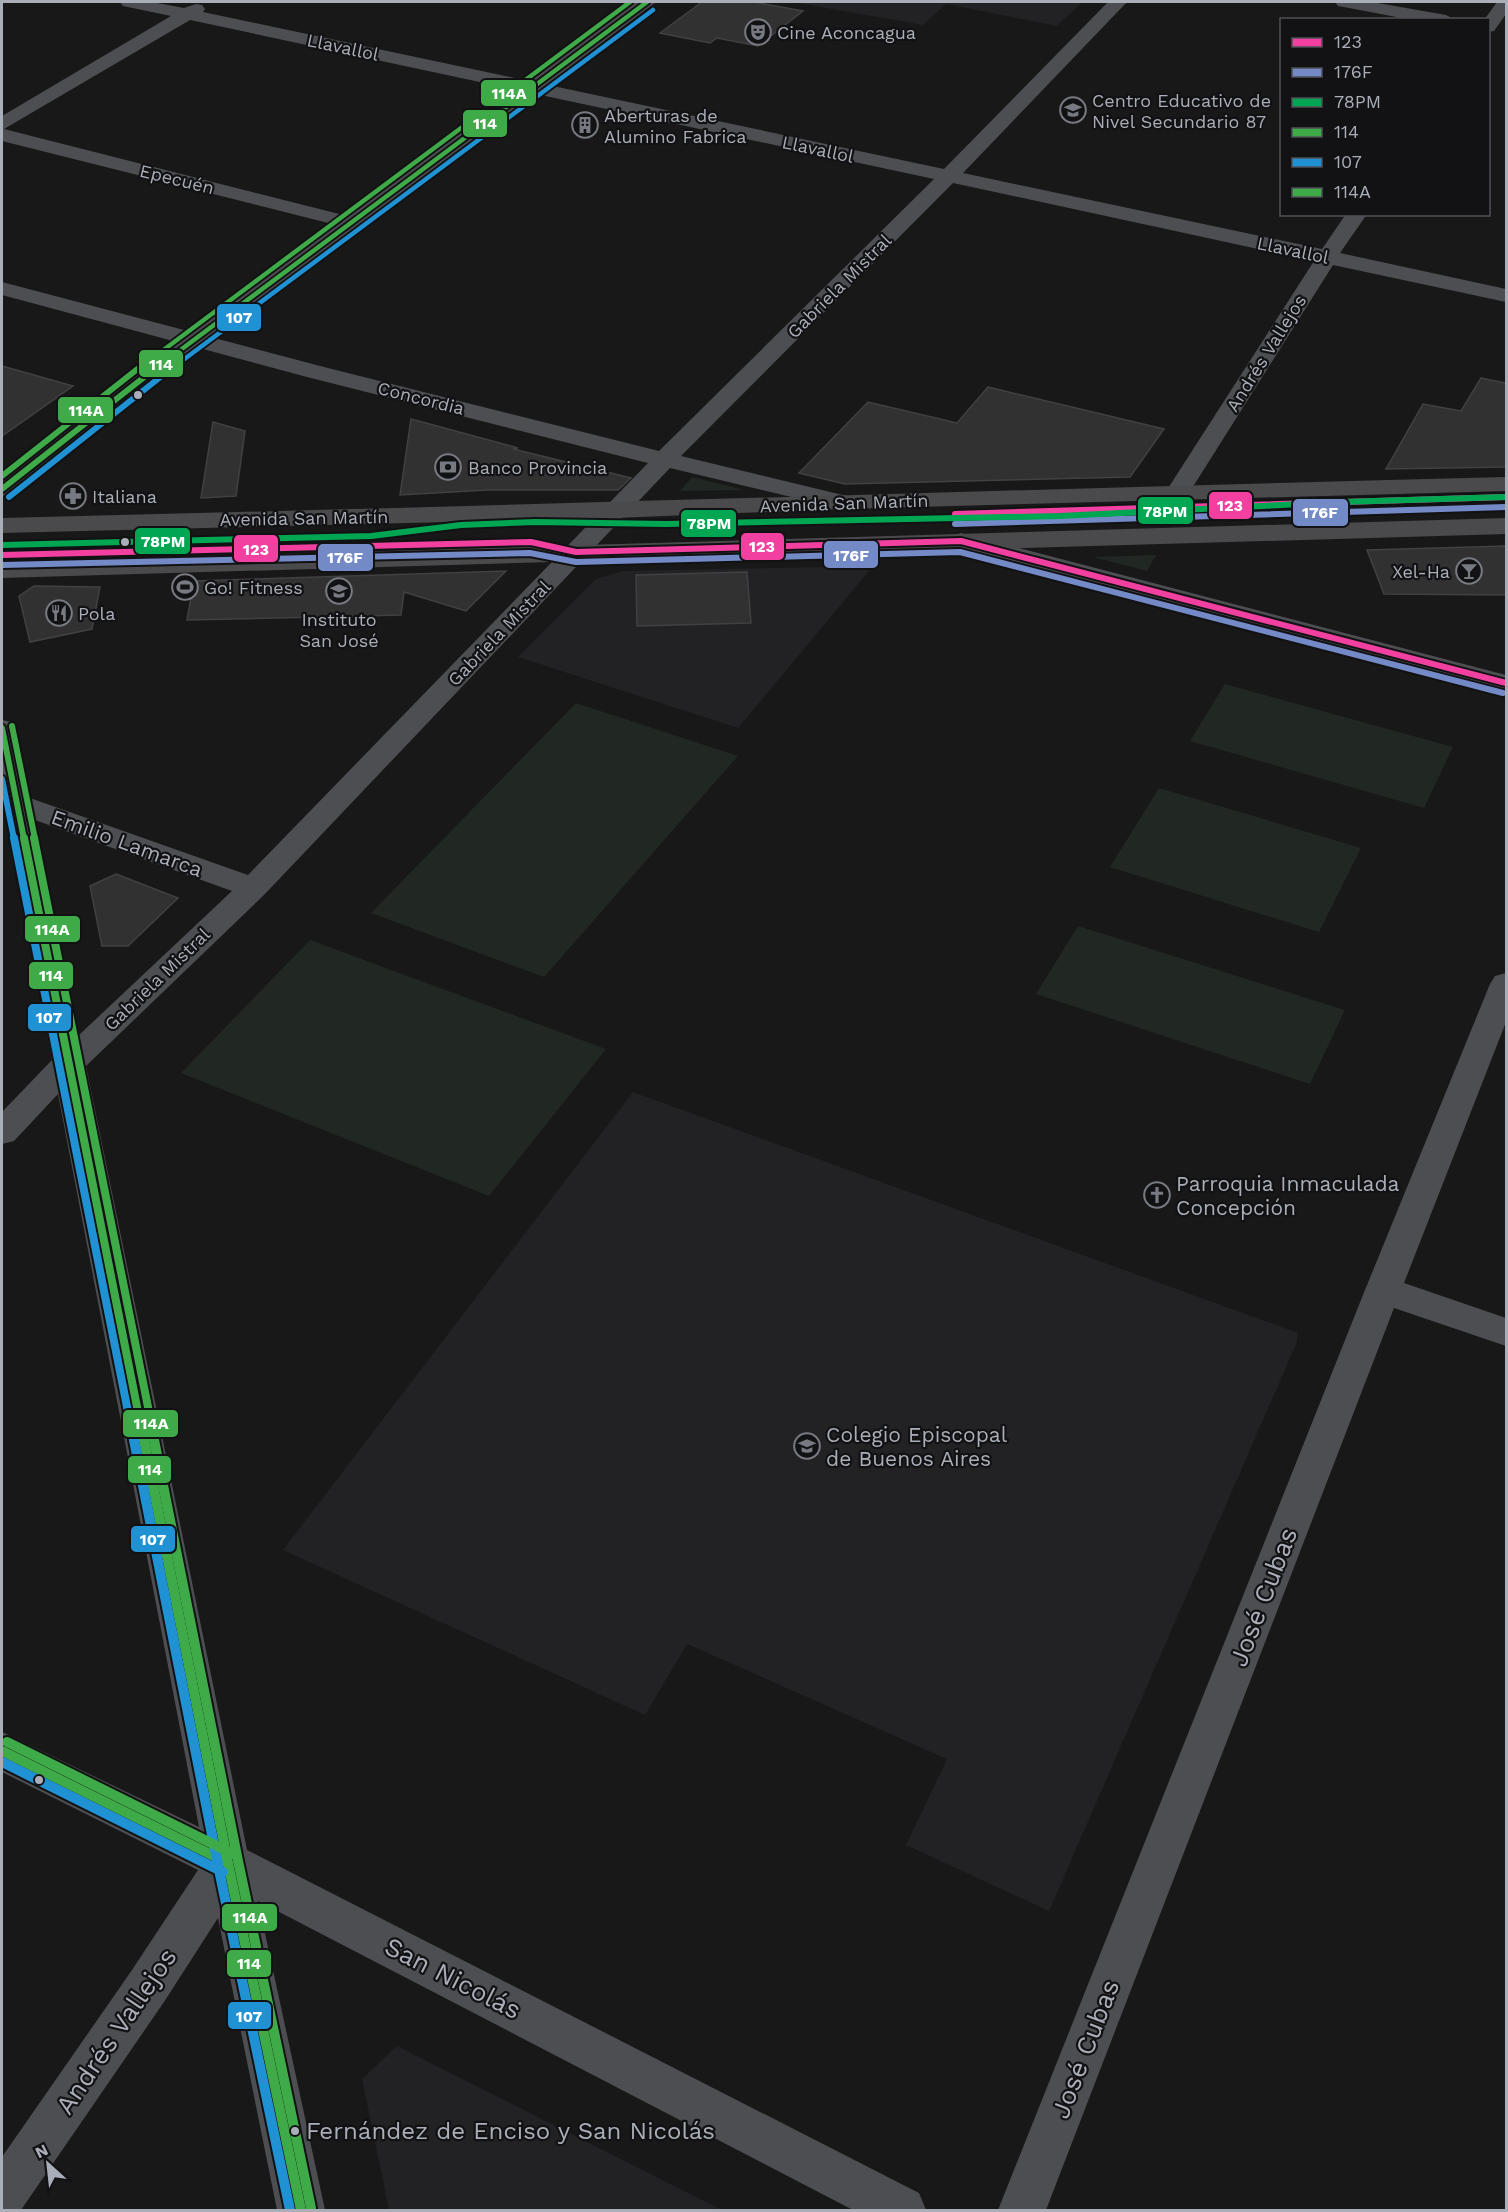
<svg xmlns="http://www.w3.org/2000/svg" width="1508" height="2212" viewBox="0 0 1508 2212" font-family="'Work Sans',sans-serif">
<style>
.built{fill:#222224}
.green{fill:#212722}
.building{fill:#313132;stroke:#414144;stroke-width:1.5}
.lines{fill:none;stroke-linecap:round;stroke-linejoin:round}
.minor{fill:#4d4e51;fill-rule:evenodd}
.major{fill:#4a4a4d;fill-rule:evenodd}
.bus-1-casing{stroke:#121214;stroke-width:10}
.bus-2-casing{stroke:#121214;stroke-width:10}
.bus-3-casing{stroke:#121214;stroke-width:10}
.bus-4-far3-casing{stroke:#121214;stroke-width:8}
.bus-4-far2-casing{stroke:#121214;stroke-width:10}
.bus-4-far1-casing{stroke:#121214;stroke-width:12}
.bus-4-casing{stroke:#121214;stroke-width:14}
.bus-5-far3-casing{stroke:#121214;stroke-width:8}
.bus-5-far2-casing{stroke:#121214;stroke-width:10}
.bus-5-far1-casing{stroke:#121214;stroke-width:12}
.bus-5-casing{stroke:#121214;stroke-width:14}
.bus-6-far3-casing{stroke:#121214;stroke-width:8}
.bus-6-far2-casing{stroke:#121214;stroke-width:10}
.bus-6-far1-casing{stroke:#121214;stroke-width:12}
.bus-6-casing{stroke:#121214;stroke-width:14}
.bus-1{stroke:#f240a1;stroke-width:6}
.bus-2{stroke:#738ac6;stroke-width:6}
.bus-3{stroke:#00a651;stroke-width:6}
.bus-4-far3{stroke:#3fab48;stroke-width:4.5}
.bus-4-far2{stroke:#3fab48;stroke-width:6}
.bus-4-far1{stroke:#3fab48;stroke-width:8}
.bus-4{stroke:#3fab48;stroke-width:10}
.bus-5-far3{stroke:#2092d4;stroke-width:4.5}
.bus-5-far2{stroke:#2092d4;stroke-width:6}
.bus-5-far1{stroke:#2092d4;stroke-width:8}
.bus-5{stroke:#2092d4;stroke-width:10}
.bus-6-far3{stroke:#3fab48;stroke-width:4.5}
.bus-6-far2{stroke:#3fab48;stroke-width:6}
.bus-6-far1{stroke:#3fab48;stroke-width:8}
.bus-6{stroke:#3fab48;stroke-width:10}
.bus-dot{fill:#aaaeb8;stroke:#121214;stroke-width:2}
.labels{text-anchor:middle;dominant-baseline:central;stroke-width:4.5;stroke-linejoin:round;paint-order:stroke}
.far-poi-label{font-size:18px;fill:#aaaeb8;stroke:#121214;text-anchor:start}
.far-street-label{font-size:18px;fill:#aaaeb8;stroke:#121214}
.street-label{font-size:21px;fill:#aaaeb8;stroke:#121214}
.poi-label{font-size:21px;fill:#aaaeb8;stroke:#121214;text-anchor:start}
.near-bus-label{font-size:24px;fill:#aaaeb8;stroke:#121214;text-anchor:start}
.near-street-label{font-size:26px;fill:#aaaeb8;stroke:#121214}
.line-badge{stroke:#121214;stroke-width:2}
.badge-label{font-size:16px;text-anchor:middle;font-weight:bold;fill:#fff}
</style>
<rect width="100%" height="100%" fill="#181818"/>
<!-- built -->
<path class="built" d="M 792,2 L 1082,2 L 1057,26 L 946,4 L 923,25 Z
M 873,566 L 738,728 L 518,657 L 596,579 L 624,571 Z
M 633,1092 L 1298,1333 L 1297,1342 L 1049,1911 L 906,1845 L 947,1759 L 687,1644 L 645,1715 L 283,1550 Z
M 397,2046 L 722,2210 L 389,2210 L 362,2079 Z"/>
<!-- green -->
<path class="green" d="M 692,477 L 744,490 L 680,491 Z
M 1156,555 L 1147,571 L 1093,557 Z
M 1225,684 L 1453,747 L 1424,808 L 1190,741 Z
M 576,703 L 738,756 L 544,977 L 371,913 Z
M 1159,788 L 1361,848 L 1319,932 L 1110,867 Z
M 1078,926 L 1345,1010 L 1310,1084 L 1036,994 Z
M 310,940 L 606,1049 L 489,1196 L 181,1073 Z"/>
<!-- building -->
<path class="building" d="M 702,2 L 754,2 L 803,11 L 758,46 L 717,38 L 710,43 L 660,33 Z
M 2,366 L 73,386 L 2,436 Z
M 1481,378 L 1506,383 L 1506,467 L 1386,469 L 1423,404 L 1461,411 Z
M 988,387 L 1164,429 L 1130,477 L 845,484 L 799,473 L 868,402 L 957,423 Z
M 411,419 L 518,448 L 513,449 L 631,478 L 618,490 L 487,490 L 400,495 Z
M 213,422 L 245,431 L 236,496 L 201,498 Z
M 1506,546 L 1506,595 L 1384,594 L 1367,550 Z
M 506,571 L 466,611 L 404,592 L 401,615 L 187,620 L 194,581 Z
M 747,572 L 751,623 L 637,626 L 636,575 Z
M 34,586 L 100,587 L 92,629 L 30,642 L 19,596 Z
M 116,874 L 178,898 L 128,946 L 102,946 L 90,886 Z"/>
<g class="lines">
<!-- minor -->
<path class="minor" d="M 120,2 L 152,2 L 184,8 L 196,4 L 202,5 L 205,9 L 203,12 L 944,169 L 1108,2 L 1127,2 L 963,173 L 1322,249 L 1346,214 L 1367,214 L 1340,253 L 1506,289 L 1506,302 L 1333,265 L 1189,493 L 1186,498 L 1177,500 L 1168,498 L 1165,493 L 1314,261 L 953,183 L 681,456 L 851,497 L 854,502 L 851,507 L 842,509 L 670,468 L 264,895 L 86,1066 L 247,1850 L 919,2193 L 926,2210 L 853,2210 L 258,1901 L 325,2210 L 277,2210 L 218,1918 L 164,2002 L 21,2210 L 2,2210 L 2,2157 L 132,1970 L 198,1870 L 2,1772 L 2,1732 L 199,1827 L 58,1094 L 14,1141 L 2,1144 L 2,1112 L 52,1060 L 4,809 L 2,808 L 2,720 L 12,722 L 16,728 L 30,798 L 248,875 L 648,463 L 307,377 L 2,295 L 2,282 L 324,367 L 659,451 L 934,179 L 190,20 L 4,129 L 359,219 L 362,223 L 359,227 L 352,229 L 2,141 L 2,116 L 171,16 L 123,6 ZM 35,820 L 232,891 L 79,1035 Z
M 1335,2 L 1372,2 L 1446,15 L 1455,20 L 1412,20 L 1344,7 L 1338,6 Z
M 1497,2 L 1506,2 L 1506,14 L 1494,31 L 1488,32 L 1488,20 L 1484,20 Z
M 961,533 L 1506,675 L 1506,691 L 952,546 L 948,541 L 952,536 Z
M 1506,973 L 1506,1022 L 1404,1283 L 1506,1318 L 1506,1346 L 1394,1308 L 1046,2210 L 998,2210 L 1365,1290 L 1490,984 L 1495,976 Z"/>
<!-- major -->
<path class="major" d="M 636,2 L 656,2 L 359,227 L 199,345 L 11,494 L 2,496 L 2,477 L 183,335 L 345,219 Z
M 1506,477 L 1506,491 L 842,509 L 615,518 L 2,533 L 2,518 C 503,506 1005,490 1506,477 Z
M 1506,518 L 1506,534 L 2,578 L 2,562 Z"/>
<!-- bus-1 casing -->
<g class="bus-1-casing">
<path id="bus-1" d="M 955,514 L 1506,497
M 2,555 L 531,542 L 576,552 L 961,541 L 1506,683"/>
</g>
<!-- bus-2 casing -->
<g class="bus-2-casing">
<path id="bus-2" d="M 955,524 L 1506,507
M 2,565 L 530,553 L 576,562 L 960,552 L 1503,693"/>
</g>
<!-- bus-3 casing -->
<g class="bus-3-casing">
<path id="bus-3" d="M 2,545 L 371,536 L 461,525 L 535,522 L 666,524 L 1060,516 L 1341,502 L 1506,497"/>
</g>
<!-- bus-4-far3 casing -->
<g class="bus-4-far3-casing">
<path id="bus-4-far3" d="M 155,369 L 647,2"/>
</g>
<!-- bus-4-far2 casing -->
<g class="bus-4-far2-casing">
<path id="bus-4-far2" d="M 2,489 L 157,367
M 2,728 L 24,839"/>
</g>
<!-- bus-4-far1 casing -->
<g class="bus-4-far1-casing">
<path id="bus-4-far1" d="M 24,838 L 144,1442"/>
</g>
<!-- bus-4 casing -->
<g class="bus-4-casing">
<path id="bus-4" d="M 144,1440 L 228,1863 L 301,2210
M 2,1751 L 228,1863"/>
</g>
<!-- bus-5-far3 casing -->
<g class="bus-5-far3-casing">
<path id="bus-5-far3" d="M 171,369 L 653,10"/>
</g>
<!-- bus-5-far2 casing -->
<g class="bus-5-far2-casing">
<path id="bus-5-far2" d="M 9,497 L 173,367
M 2,779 L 14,839"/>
</g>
<!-- bus-5-far1 casing -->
<g class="bus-5-far1-casing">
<path id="bus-5-far1" d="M 14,838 L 134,1442"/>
</g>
<!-- bus-5 casing -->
<g class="bus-5-casing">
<path id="bus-5" d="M 134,1440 L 218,1865 L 290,2210
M 2,1762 L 223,1872"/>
</g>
<!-- bus-6-far3 casing -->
<g class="bus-6-far3-casing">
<path id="bus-6-far3" d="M 138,369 L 630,2"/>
</g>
<!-- bus-6-far2 casing -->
<g class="bus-6-far2-casing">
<path id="bus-6-far2" d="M 2,476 L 140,367
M 12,726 L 35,839"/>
</g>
<!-- bus-6-far1 casing -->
<g class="bus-6-far1-casing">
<path id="bus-6-far1" d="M 34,838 L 155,1442"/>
</g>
<!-- bus-6 casing -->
<g class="bus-6-casing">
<path id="bus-6" d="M 154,1440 L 238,1861 L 311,2208
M 7,1742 L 233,1854"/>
</g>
<!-- bus-1 -->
<use href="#bus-1" class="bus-1"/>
<!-- bus-2 -->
<use href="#bus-2" class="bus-2"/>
<!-- bus-3 -->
<use href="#bus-3" class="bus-3"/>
<!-- bus-4-far3 -->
<use href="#bus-4-far3" class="bus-4-far3"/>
<!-- bus-4-far2 -->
<use href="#bus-4-far2" class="bus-4-far2"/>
<!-- bus-4-far1 -->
<use href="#bus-4-far1" class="bus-4-far1"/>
<!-- bus-4 -->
<use href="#bus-4" class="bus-4"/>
<!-- bus-5-far3 -->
<use href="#bus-5-far3" class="bus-5-far3"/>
<!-- bus-5-far2 -->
<use href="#bus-5-far2" class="bus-5-far2"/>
<!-- bus-5-far1 -->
<use href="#bus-5-far1" class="bus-5-far1"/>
<!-- bus-5 -->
<use href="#bus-5" class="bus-5"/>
<!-- bus-6-far3 -->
<use href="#bus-6-far3" class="bus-6-far3"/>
<!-- bus-6-far2 -->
<use href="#bus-6-far2" class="bus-6-far2"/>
<!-- bus-6-far1 -->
<use href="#bus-6-far1" class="bus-6-far1"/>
<!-- bus-6 -->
<use href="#bus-6" class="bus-6"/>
</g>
<!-- icons -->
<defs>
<g id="theatre-ring" transform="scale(1.35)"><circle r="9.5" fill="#121214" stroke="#777a80" stroke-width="1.5"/><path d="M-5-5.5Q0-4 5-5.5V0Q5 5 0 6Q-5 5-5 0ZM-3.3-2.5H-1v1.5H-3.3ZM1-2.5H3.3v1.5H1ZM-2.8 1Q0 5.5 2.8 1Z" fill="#777a80"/></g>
<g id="school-ring" transform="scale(1.35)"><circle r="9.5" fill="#121214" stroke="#777a80" stroke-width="1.5"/><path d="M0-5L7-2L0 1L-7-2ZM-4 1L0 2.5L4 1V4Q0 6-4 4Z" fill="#777a80"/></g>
<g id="building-ring" transform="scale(1.35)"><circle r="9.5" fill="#121214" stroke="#777a80" stroke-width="1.5"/><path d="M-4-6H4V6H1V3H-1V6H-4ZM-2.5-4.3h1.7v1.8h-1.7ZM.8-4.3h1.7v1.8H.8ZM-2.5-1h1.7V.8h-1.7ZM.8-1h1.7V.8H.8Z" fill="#777a80"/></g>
<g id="bank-ring" transform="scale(1.35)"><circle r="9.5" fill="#121214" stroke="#777a80" stroke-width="1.5"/><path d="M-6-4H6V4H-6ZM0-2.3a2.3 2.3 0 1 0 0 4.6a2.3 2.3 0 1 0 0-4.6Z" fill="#777a80"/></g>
<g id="pharmacy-ring" transform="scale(1.35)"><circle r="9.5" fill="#121214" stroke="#777a80" stroke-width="1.5"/><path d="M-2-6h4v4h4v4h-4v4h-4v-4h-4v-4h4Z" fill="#777a80"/></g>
<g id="bar-ring" transform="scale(1.35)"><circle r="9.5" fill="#121214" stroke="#777a80" stroke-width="1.5"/><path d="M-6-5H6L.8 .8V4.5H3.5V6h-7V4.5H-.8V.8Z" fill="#777a80"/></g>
<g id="stadium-ring" transform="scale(1.35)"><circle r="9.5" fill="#121214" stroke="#777a80" stroke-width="1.5"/><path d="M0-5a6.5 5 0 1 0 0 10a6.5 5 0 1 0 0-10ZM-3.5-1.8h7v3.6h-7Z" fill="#777a80"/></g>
<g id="restaurant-ring" transform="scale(1.35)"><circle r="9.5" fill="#121214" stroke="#777a80" stroke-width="1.5"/><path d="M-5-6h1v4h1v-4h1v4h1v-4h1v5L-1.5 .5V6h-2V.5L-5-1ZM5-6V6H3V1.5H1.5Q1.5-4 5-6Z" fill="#777a80"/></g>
<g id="church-ring" transform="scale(1.35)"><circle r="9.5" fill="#121214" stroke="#777a80" stroke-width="1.5"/><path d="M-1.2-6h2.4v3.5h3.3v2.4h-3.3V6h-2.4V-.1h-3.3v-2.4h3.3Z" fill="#777a80"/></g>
</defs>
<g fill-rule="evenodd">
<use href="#theatre-ring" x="758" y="32"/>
<use href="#school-ring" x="1073" y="110"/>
<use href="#building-ring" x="585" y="125"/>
<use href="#bank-ring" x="448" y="467"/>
<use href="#pharmacy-ring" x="73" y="496"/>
<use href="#bar-ring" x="1469" y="571"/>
<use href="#stadium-ring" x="185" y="587"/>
<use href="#school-ring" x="339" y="591"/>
<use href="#restaurant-ring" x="59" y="613"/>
<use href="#church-ring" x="1157" y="1195"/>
<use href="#school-ring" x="807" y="1446"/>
</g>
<!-- markers -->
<g class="bus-dot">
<circle cx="138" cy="395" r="5"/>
<circle cx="125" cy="542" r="5"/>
<circle cx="39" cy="1780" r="5"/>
<circle cx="295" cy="2131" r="5"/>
</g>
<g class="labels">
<!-- far-poi labels -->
<g class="far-poi-label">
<text x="777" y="32">Cine Aconcagua</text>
<text x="1092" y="100">Centro Educativo de<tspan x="1092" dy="21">Nivel Secundario 87</tspan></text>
<text x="604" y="115">Aberturas de<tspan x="604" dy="21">Alumino Fabrica</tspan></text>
<text x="468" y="467">Banco Provincia</text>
<text x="92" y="496">Italiana</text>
<text x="1450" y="571" text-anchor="end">Xel-Ha</text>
<text x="204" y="587">Go! Fitness</text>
<text x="78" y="613">Pola</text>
<text x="339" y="619" text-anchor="middle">Instituto<tspan x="339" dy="21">San José</tspan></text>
</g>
<!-- far-street labels -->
<g class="far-street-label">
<text transform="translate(343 47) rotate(12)">Llavallol</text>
<text transform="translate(818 149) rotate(12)">Llavallol</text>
<text transform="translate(177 179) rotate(14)">Epecuén</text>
<text transform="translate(1293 250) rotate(12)">Llavallol</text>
<text transform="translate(839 286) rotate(-45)">Gabriela Mistral</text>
<text transform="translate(1266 353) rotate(-58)">Andrés Vallejos</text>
<text transform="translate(421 398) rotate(14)">Concordia</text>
<text transform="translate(844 503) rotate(-2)">Avenida San Martín</text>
<text transform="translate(304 518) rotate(-1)">Avenida San Martín</text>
<text transform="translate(499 633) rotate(-46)">Gabriela Mistral</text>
<text transform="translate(157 979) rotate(-44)">Gabriela Mistral</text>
</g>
<!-- street labels -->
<g class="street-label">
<text transform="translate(127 843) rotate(20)">Emilio Lamarca</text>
</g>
<!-- poi labels -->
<g class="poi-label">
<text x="1176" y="1183">Parroquia Inmaculada<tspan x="1176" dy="24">Concepción</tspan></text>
<text x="826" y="1434">Colegio Episcopal<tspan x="826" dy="24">de Buenos Aires</tspan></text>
</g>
<!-- near-bus labels -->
<g class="near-bus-label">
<text x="306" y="2131">Fernández de Enciso y San Nicolás</text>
</g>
<!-- near-street labels -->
<g class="near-street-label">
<text transform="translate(1263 1597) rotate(-69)">José Cubas</text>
<text transform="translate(453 1978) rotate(27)">San Nicolás</text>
<text transform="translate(116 2031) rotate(-56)">Andrés Vallejos</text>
<text transform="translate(1085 2049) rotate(-69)">José Cubas</text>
</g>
</g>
<g class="line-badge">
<rect x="480" y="79" width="57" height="28" rx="6" fill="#3fab48"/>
<rect x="462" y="109" width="46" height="29" rx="6" fill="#3fab48"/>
<rect x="216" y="303" width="46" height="29" rx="6" fill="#2092d4"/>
<rect x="138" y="349" width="46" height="29" rx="6" fill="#3fab48"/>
<rect x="57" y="396" width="57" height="28" rx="6" fill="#3fab48"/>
<rect x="1208" y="491" width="45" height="29" rx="6" fill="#f240a1"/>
<rect x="1137" y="496" width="57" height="29" rx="6" fill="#00a651"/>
<rect x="1292" y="498" width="57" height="29" rx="6" fill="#738ac6"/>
<rect x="680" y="509" width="57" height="29" rx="6" fill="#00a651"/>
<rect x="134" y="527" width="57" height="28" rx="6" fill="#00a651"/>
<rect x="740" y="532" width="45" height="29" rx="6" fill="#f240a1"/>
<rect x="233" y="534" width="46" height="29" rx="6" fill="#f240a1"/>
<rect x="823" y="540" width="56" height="29" rx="6" fill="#738ac6"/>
<rect x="317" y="543" width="57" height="29" rx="6" fill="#738ac6"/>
<rect x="24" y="915" width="57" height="28" rx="6" fill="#3fab48"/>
<rect x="28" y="961" width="46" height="29" rx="6" fill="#3fab48"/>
<rect x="27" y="1003" width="45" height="29" rx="6" fill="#2092d4"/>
<rect x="122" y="1409" width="57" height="29" rx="6" fill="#3fab48"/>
<rect x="127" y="1455" width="45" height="29" rx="6" fill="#3fab48"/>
<rect x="130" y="1525" width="46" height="28" rx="6" fill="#2092d4"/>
<rect x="221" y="1903" width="57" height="29" rx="6" fill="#3fab48"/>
<rect x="226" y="1949" width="46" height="29" rx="6" fill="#3fab48"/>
<rect x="227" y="2001" width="45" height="29" rx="6" fill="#2092d4"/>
</g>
<g class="badge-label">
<text x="509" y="99">114A</text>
<text x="485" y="129">114</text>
<text x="239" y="323">107</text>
<text x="161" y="370">114</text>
<text x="86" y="416">114A</text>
<text x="1230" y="511">123</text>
<text x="1165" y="517">78PM</text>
<text x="1320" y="518">176F</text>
<text x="709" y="529">78PM</text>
<text x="163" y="547">78PM</text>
<text x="762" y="552">123</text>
<text x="256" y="555">123</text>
<text x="851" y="561">176F</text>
<text x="345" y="563">176F</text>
<text x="52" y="935">114A</text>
<text x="51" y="981">114</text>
<text x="49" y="1023">107</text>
<text x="151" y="1429">114A</text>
<text x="150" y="1475">114</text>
<text x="153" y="1545">107</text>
<text x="250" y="1923">114A</text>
<text x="249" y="1969">114</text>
<text x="249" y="2022">107</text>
</g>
<!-- border -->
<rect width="1508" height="2212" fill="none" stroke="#aaaeb8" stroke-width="6"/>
<!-- legend -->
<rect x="1280" y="18" width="210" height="198" fill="#121214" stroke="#4f5056" stroke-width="1.5"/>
<rect x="1292" y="38" width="30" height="9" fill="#f240a1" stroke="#4f5056" stroke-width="1.5"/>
<text x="1334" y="48" font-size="18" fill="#aaaeb8">123</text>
<rect x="1292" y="68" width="30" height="9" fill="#738ac6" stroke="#4f5056" stroke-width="1.5"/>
<text x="1334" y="78" font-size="18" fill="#aaaeb8">176F</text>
<rect x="1292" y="98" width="30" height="9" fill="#00a651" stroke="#4f5056" stroke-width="1.5"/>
<text x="1334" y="108" font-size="18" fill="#aaaeb8">78PM</text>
<rect x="1292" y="128" width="30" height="9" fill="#3fab48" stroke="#4f5056" stroke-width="1.5"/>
<text x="1334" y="138" font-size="18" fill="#aaaeb8">114</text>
<rect x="1292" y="158" width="30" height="9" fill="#2092d4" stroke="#4f5056" stroke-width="1.5"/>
<text x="1334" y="168" font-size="18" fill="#aaaeb8">107</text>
<rect x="1292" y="188" width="30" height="9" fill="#3fab48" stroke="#4f5056" stroke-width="1.5"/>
<text x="1334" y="198" font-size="18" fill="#aaaeb8">114A</text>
<!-- north arrow -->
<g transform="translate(48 2164) rotate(333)" stroke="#121214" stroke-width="4.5" paint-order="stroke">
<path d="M0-4.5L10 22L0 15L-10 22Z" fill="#aaaeb8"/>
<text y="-9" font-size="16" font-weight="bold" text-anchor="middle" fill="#aaaeb8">N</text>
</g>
</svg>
